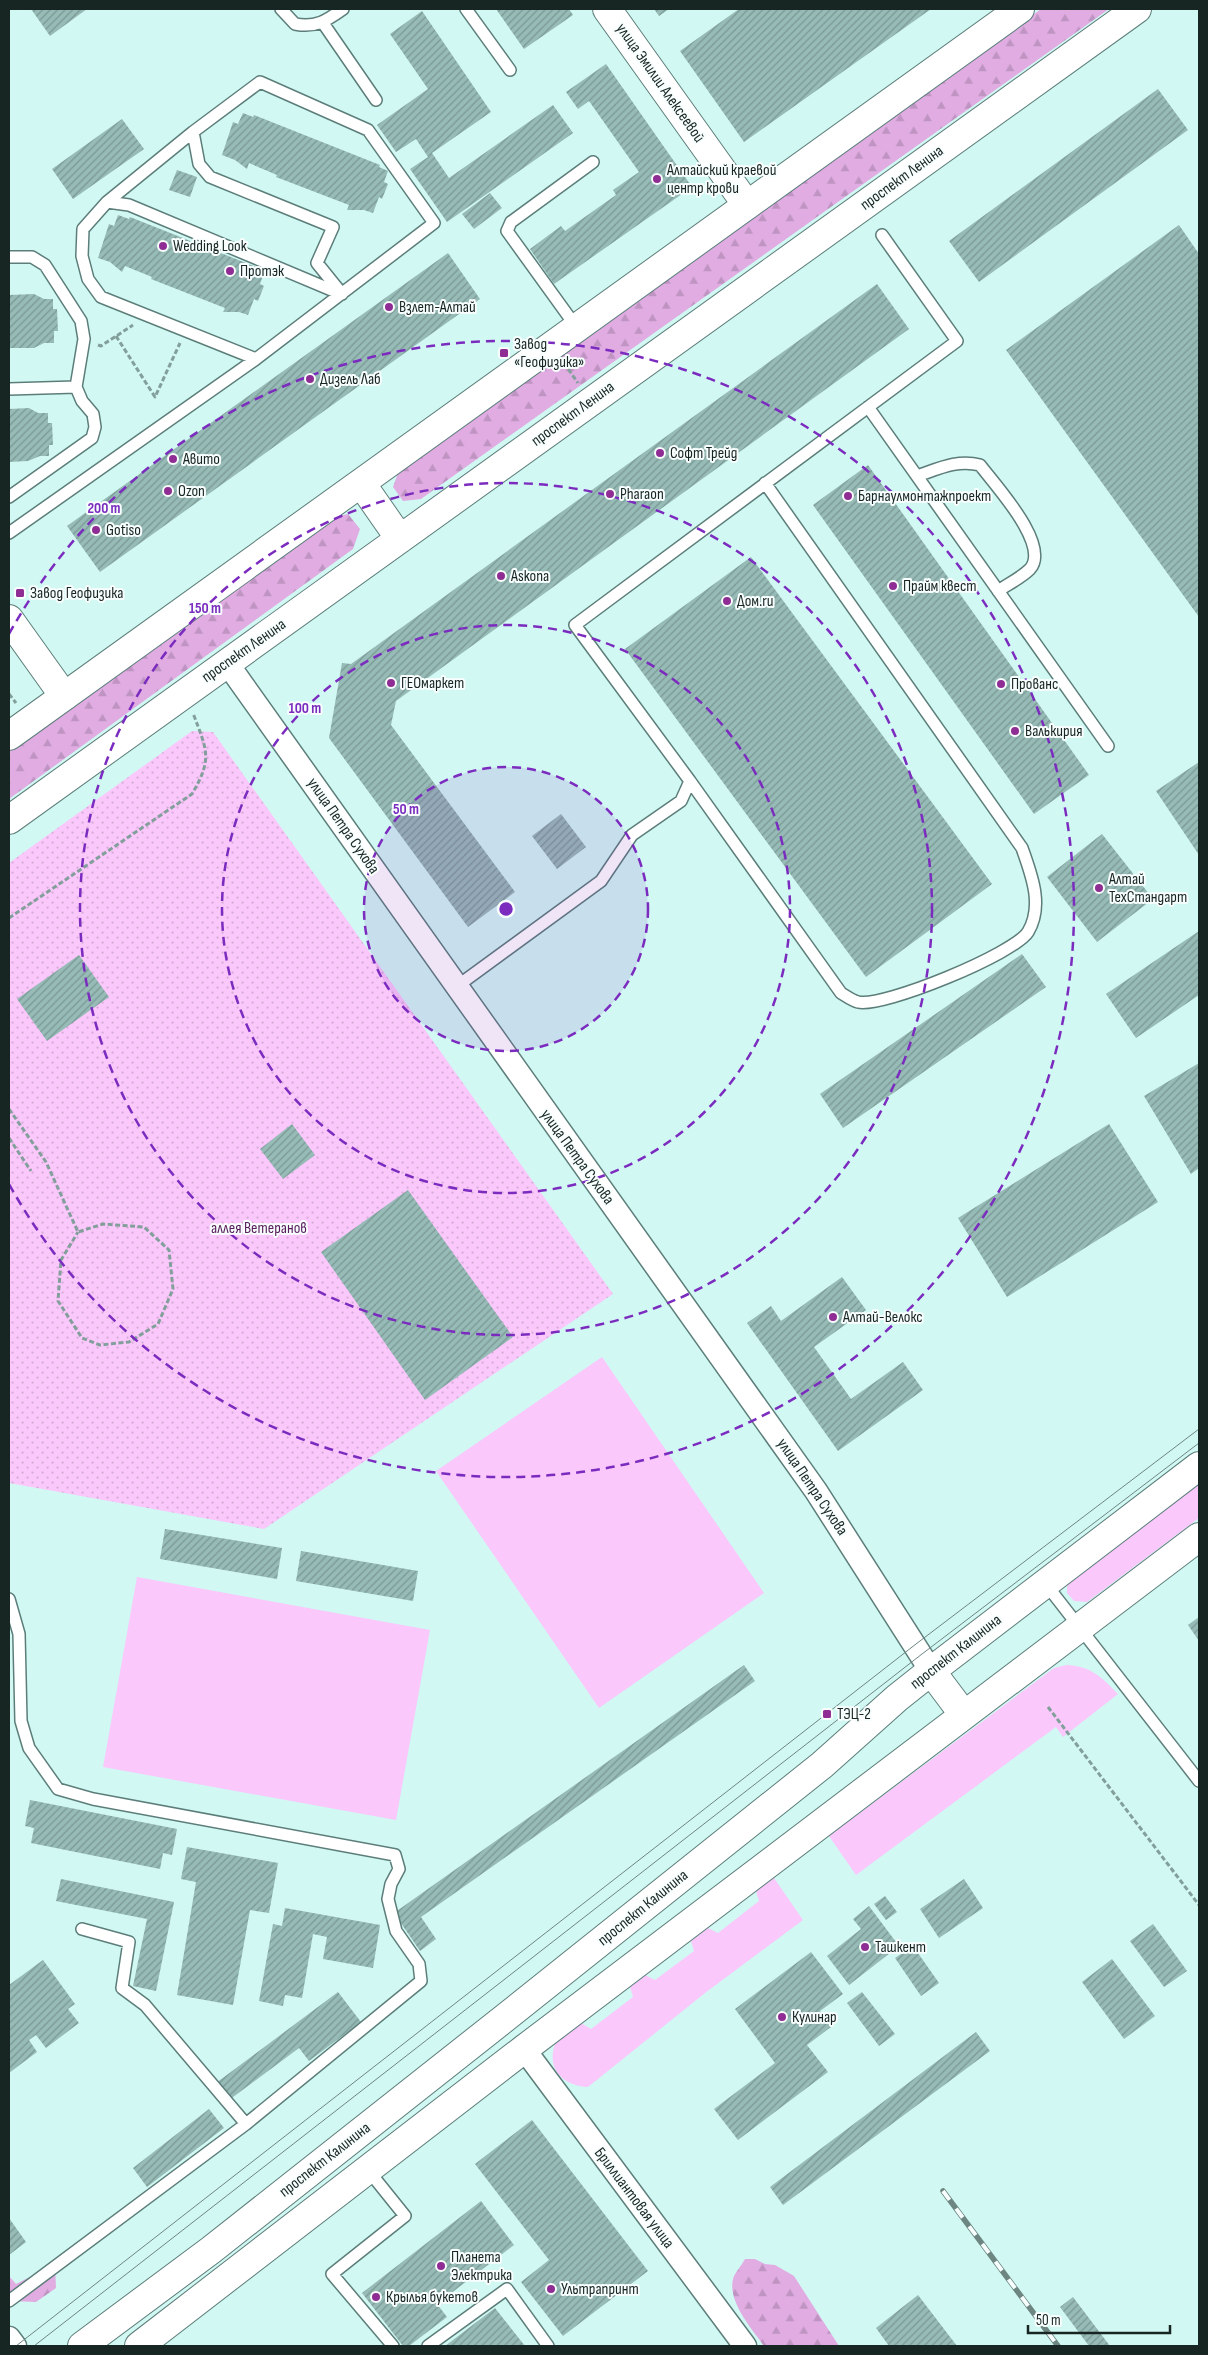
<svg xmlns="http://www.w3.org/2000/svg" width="1208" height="2355" viewBox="0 0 1208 2355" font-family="'Sofia Sans Condensed',sans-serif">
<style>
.green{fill:#fac8fb}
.forest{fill:url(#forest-firs)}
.park{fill:url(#park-dots)}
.building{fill:url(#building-hatch)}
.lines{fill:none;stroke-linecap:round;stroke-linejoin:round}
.lane-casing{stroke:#5c7e7a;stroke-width:14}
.street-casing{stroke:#5c7e7a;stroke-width:25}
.secondary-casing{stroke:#5c7e7a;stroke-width:30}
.primary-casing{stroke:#5c7e7a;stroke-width:30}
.path{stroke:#839f9b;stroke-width:3;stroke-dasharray:5 2.5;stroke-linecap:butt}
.lane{stroke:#fff;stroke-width:11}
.street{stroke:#fff;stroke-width:22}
.secondary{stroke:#fff;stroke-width:28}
.primary{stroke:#fff;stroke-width:28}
.tram{stroke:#6d8682;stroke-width:1}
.rail-casing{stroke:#6d8682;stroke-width:5.5}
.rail{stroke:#f7fefd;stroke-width:4;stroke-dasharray:11;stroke-linecap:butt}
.ring{fill:none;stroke:#7b2cbf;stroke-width:2.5;stroke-dasharray:9 6}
.poi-dot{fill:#8f2d94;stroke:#f7fefd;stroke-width:2}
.labels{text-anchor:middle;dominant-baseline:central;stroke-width:4;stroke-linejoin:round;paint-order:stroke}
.street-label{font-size:16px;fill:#172523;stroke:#f7fefd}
.poi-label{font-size:16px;fill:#172523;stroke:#f7fefd;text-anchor:start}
.park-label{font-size:16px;fill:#581c5c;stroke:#f7fefd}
.centre{fill:#7b2cbf;stroke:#f7fefd;stroke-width:2.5}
.ring-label{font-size:15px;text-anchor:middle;font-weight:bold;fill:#7b2cbf;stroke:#f7fefd;stroke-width:4;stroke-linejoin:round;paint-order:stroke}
</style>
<defs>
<pattern id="forest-firs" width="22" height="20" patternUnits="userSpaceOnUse" patternTransform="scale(1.25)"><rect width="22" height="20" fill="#e0ace2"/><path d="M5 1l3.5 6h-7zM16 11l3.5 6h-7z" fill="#bf94c2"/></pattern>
<pattern id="park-dots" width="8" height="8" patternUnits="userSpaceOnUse" patternTransform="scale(1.25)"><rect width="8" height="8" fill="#fac8fb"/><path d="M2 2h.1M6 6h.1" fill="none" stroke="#d6acd7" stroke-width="1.8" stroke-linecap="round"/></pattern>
<pattern id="building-hatch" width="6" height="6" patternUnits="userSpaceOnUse" patternTransform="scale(1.25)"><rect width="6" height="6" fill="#97bbb7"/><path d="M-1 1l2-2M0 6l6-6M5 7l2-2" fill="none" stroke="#7a9894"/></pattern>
</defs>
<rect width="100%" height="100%" fill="#d2f8f3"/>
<!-- green -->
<path class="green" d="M 602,1357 L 764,1593 L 599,1708 L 436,1471 Z
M 1199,1481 L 1199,1518 L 1087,1602 L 1074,1601 L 1067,1593 L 1067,1583 Z
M 137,1577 L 430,1630 L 396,1820 L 103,1767 Z
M 1066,1665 C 1090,1666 1101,1676 1118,1694 L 1063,1737 L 1056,1727 L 856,1875 L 829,1836 L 1054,1668 Z
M 774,1878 L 803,1920 L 705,1993 L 588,2087 C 564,2086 546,2070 555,2044 L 581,2023 L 591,2029 L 633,1997 L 630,1987 L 645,1975 L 655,1980 L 694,1951 L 691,1941 L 708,1928 L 718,1933 L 759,1901 L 756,1891 Z"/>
<!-- forest -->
<path class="forest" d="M 1041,9 L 1109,9 L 421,499 L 403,501 L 393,487 L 399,470 Z
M 348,514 L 360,529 L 353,549 L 9,799 L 9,751 L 329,518 Z
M 745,2259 L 755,2259 L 765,2264 L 775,2265 L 794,2276 L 839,2346 L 764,2346 C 752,2329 725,2299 734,2276 C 737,2270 742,2265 745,2259 Z
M 55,2264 L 56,2288 L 36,2302 L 11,2301 L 9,2299 L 9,2276 L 16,2284 Z"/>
<!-- park -->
<path class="park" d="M 192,731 L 213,732 L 613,1294 L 264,1529 L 9,1483 L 9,863 Z"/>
<!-- building -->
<path class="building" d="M 31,9 L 87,9 L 50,36 Z
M 496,9 L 569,9 L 573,15 L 524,49 Z
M 654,9 L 669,9 L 659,16 Z
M 739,9 L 931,9 L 744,142 L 680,51 Z
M 422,11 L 491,112 L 432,153 L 449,178 L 553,105 L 573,133 L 447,222 L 410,169 L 428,157 L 416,139 L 396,152 L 377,125 L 428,89 L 390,34 Z
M 606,64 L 692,187 L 554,284 L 530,249 L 561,226 L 565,231 L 616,195 L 613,190 L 639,172 L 589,101 L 578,109 L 566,92 Z
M 1158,89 L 1188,130 L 979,282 L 949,241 Z
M 243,113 L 253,117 L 254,115 L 380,165 L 379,167 L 388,171 L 384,182 L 388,184 L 382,199 L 379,197 L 373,213 L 364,210 L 347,210 L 349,205 L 276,177 L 277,175 L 249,163 L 247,169 L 235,160 L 222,155 L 233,122 L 238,124 Z
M 122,119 L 144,149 L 73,199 L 52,169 Z
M 177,170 L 197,177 L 190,197 L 169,190 Z
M 490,193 L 502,208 L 474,229 L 462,214 Z
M 118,215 L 129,219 L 130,217 L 256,267 L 255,269 L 264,273 L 260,284 L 264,286 L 258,301 L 254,299 L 248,315 L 239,312 L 223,312 L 225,308 L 151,279 L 152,277 L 125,266 L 122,272 L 110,262 L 98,258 L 109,224 L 114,226 Z
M 1179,225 L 1199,254 L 1199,617 L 1006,350 Z
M 448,253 L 480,299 L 100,572 L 67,526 Z
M 877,284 L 909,329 L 396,701 L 391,725 L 515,892 L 468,927 L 329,738 L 342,663 L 351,664 Z
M 34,294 L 44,299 L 53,299 L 53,309 L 57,309 L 58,331 L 54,331 L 54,343 L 44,343 L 34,348 L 9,348 L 9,295 Z
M 29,408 L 38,413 L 48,413 L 48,423 L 52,423 L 53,445 L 49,445 L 49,456 L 40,456 L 28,461 L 9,462 L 9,409 Z
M 868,465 L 1089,775 L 1034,814 L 813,505 Z
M 751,557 L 992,884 L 866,977 L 625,649 Z
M 1199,762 L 1199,855 L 1156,791 Z
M 561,814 L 586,847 L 557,869 L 532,836 Z
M 1102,834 L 1153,899 L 1097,942 L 1047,877 Z
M 1199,931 L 1199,995 L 1136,1038 L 1106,994 Z
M 1022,954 L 1046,987 L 843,1128 L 820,1094 Z
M 79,955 L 109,997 L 47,1041 L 17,999 Z
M 1199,1063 L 1199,1168 L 1191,1174 L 1144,1096 Z
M 292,1124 L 315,1155 L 283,1179 L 260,1149 Z
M 1109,1124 L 1158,1202 L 1007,1297 L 958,1218 Z
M 408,1190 L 513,1337 L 425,1400 L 321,1252 Z
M 842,1277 L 866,1310 L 814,1347 L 851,1399 L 903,1362 L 923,1390 L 838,1451 L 747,1323 L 771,1306 L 781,1321 Z
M 165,1529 L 282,1548 L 277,1579 L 160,1559 Z
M 301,1551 L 418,1571 L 413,1601 L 296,1581 Z
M 1199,1617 L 1199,1641 L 1188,1625 Z
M 744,1665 L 755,1681 L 421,1917 L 436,1939 L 420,1951 L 394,1913 Z
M 30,1800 L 177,1829 L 172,1855 L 163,1853 L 160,1869 L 31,1843 L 34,1828 L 25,1826 Z
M 187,1847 L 278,1863 L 269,1913 L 250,1910 L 233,2005 L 177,1995 L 196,1882 L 181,1879 Z
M 61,1879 L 174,1902 L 156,1991 L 133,1986 L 147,1919 L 56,1901 Z
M 964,1879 L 983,1908 L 939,1938 L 920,1909 Z
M 885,1896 L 897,1912 L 886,1920 L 874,1904 Z
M 869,1906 L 899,1946 L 849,1985 L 827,1956 L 861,1929 L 853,1919 Z
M 285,1908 L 380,1925 L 373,1968 L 323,1959 L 327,1937 L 313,1934 L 302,1998 L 285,1995 L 283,2006 L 259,2001 L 273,1924 L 282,1926 Z
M 1153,1924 L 1187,1971 L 1164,1987 L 1130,1941 Z
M 913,1946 L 939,1983 L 921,1996 L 895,1958 Z
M 811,1952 L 843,1994 L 820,2011 L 831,2027 L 807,2045 L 828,2072 L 738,2140 L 714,2109 L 775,2063 L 735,2009 Z
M 1112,1959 L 1155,2016 L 1124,2039 L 1082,1982 Z
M 43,1960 L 75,2004 L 68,2009 L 79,2023 L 46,2048 L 36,2035 L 29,2040 L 37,2052 L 9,2073 L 9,1985 Z
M 338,1992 L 361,2022 L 309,2061 L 299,2048 L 229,2100 L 216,2083 Z
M 862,1992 L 895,2034 L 879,2046 L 847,2003 Z
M 976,2032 L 990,2051 L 783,2205 L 770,2187 Z
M 209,2109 L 224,2128 L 147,2187 L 133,2168 Z
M 532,2120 L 648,2271 L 563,2336 L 521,2282 L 549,2260 L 475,2164 Z
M 481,2201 L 514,2245 L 437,2304 L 447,2317 L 409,2346 L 403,2346 L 362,2293 Z
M 9,2218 L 26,2242 L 9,2255 Z
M 918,2295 L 957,2346 L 889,2346 L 876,2328 Z
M 1073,2297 L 1110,2346 L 1089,2346 L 1060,2307 Z
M 495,2308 L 525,2346 L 445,2346 Z"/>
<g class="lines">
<!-- lane casing -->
<g class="lane-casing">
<path id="lane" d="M 281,9 L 295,24 C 316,28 326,21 343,9
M 466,9 L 510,70
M 323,23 L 376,100
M 107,202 L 193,132
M 9,257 L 32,257 L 45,265 L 81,321 L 84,339 L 76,387 L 82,401 L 93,414 L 95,427 L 92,438 L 9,497
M 577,328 L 507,231 L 511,222 L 593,162
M 256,359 L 101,297 L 88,279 L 82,256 L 83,229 L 107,202 L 129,205 L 341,294
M 9,389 L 76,387
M 868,407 L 1108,746
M 917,476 C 938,469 957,459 980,465 C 995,485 1051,545 1030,569 C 1021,578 1008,584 998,591
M 9,533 L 256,359 L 434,223 L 368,130 L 260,82 L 193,132 L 199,164 L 210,177 L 333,227 L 317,263 L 342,294
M 690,781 L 841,993 C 846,996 853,1001 858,1002 C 883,1008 1014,954 1028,932 C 1044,905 1031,874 1022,848 L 765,483
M 456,987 L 601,881 L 632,835 L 681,801 L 690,781 L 575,625 L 957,341 L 882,235
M 1045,1583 L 1199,1781
M 9,1599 L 19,1634 L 21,1721 L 29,1748 L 58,1789 L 93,1799 L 395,1855 L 399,1869 L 391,1884 L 388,1899 L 396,1931 L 419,1964 L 421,1981 L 246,2124
M 368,2170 L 405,2216 L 332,2274 L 393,2346
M 9,2301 L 246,2124 L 145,2005 L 122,1988 L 129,1942 L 82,1929
M 428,2346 L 507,2289 L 548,2346"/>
</g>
<!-- street casing -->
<g class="street-casing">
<path id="street" d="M 227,663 L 816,1491 L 931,1671
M 524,2049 L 745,2346
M 9,2338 L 15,2346"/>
</g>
<!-- secondary casing -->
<g class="secondary-casing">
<path id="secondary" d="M 607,9 L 747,205
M 9,619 L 64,696
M 931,1671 L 964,1715
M 82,2346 L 211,2250 L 501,2021 L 822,1765 L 897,1698 L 931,1671 L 1199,1466
M 139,2346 L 524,2049 L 1199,1537"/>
</g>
<!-- primary casing -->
<g class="primary-casing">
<path id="primary" d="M 361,483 L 400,539
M 9,736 L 1020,9
M 9,820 L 1137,9"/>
</g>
<!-- path -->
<path class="path" d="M 116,336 L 155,397 L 180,343
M 98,345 L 101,346 L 133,325
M 564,363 L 578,383
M 9,694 L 16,703
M 9,918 L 192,794 C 213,758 207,751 193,713
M 9,1109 L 46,1162 L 78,1232 L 103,1224 L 144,1227 L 169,1250 L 173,1289 L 158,1324 L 129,1342 L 100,1345 L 82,1338 L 58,1301 L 61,1260 L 78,1232
M 9,1138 L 31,1171
M 1048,1707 L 1199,1905"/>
<!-- lane -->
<use href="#lane" class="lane"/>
<!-- street -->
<use href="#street" class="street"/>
<!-- secondary -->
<use href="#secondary" class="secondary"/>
<!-- primary -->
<use href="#primary" class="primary"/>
<!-- tram -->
<path class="tram" d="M 16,2346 L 916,1644 L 1199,1429
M 34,2346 L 922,1654 L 1199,1443"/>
<!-- rail casing -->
<g class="rail-casing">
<path id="rail" d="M 943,2191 L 1058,2346"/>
</g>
<!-- rail -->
<use href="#rail" class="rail"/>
</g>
<!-- distance rings -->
<circle cx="506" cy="909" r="142" fill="#7b2cbf" fill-opacity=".12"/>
<g class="ring">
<circle cx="506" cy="909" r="142"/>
<circle cx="506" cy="909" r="284"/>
<circle cx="506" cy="909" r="426"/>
<path d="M9 634A568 568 0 1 1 9 1184"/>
</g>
<!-- markers -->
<g class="poi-dot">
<circle cx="657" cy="179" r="5"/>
<circle cx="163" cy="246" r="5"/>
<circle cx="230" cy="271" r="5"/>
<circle cx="389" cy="307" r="5"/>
<rect x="499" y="348" width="10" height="10" rx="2.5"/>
<circle cx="310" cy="379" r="5"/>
<circle cx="660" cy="453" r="5"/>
<circle cx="173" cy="459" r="5"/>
<circle cx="168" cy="491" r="5"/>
<circle cx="610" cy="494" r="5"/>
<circle cx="848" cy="496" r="5"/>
<circle cx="96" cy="530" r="5"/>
<circle cx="501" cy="576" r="5"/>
<circle cx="893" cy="586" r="5"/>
<rect x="15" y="588" width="10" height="10" rx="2.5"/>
<circle cx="727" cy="601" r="5"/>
<circle cx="391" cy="683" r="5"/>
<circle cx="1001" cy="684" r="5"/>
<circle cx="1015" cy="731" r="5"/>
<circle cx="1099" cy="888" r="5"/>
<circle cx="833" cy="1317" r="5"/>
<rect x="822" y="1709" width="10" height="10" rx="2.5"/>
<circle cx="865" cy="1947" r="5"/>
<circle cx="782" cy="2017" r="5"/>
<circle cx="441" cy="2266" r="5"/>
<circle cx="551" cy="2289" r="5"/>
<circle cx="376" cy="2297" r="5"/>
</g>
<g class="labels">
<!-- street labels -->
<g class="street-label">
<text transform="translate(660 83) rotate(55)">улица Эмилии Алексеевой</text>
<text transform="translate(902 178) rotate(-36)">проспект Ленина</text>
<text transform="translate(573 414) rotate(-36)">проспект Ленина</text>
<text transform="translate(244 651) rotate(-35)">проспект Ленина</text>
<text transform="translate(343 826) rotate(55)">улица Петра Сухова</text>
<text transform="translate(577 1157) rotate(54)">улица Петра Сухова</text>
<text transform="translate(812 1487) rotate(56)">улица Петра Сухова</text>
<text transform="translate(956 1652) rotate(-38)">проспект Калинина</text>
<text transform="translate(643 1908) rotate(-39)">проспект Калинина</text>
<text transform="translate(325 2160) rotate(-38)">проспект Калинина</text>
<text transform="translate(634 2198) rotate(53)">Бриллиантовая улица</text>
</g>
<!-- poi labels -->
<g class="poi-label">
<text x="667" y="170">Алтайский краевой<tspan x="667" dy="18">центр крови</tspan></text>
<text x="173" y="246">Wedding Look</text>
<text x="240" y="271">Протэк</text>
<text x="399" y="307">Взлет-Алтай</text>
<text x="514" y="344">Завод<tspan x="514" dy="18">«Геофизика»</tspan></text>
<text x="320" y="379">Дизель Лаб</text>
<text x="670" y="453">Софт Трейд</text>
<text x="183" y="459">Авито</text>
<text x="178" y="491">Ozon</text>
<text x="620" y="494">Pharaon</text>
<text x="858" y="496">Барнаулмонтажпроект</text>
<text x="106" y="530">Gotiso</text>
<text x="511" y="576">Askona</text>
<text x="903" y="586">Прайм квест</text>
<text x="30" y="593">Завод Геофизика</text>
<text x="737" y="601">Дом.ru</text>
<text x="401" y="683">ГЕОмаркет</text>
<text x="1011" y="684">Прованс</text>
<text x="1025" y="731">Валькирия</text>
<text x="1109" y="879">Алтай<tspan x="1109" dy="18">ТехСтандарт</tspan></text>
<text x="843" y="1317">Алтай-Велокс</text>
<text x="837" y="1714">ТЭЦ-2</text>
<text x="875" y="1947">Ташкент</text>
<text x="792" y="2017">Кулинар</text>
<text x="451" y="2257">Планета<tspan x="451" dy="18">Электрика</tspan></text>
<text x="561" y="2289">Ультрапринт</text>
<text x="386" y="2297">Крылья букетов</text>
</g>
<!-- park labels -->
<g class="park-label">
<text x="259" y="1228">аллея Ветеранов</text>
</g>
</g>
<circle cx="506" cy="909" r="8" class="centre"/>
<g class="ring-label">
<text x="104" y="513">200 m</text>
<text x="205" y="613">150 m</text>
<text x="305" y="713">100 m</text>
<text x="406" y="814">50 m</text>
</g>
<!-- border -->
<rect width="1208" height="2355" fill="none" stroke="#172523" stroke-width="20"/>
<!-- scale -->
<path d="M1028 2325v8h142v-8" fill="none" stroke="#172523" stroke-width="2.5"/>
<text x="1036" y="2325" font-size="15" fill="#172523" stroke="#f7fefd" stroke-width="4" paint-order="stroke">50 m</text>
</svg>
